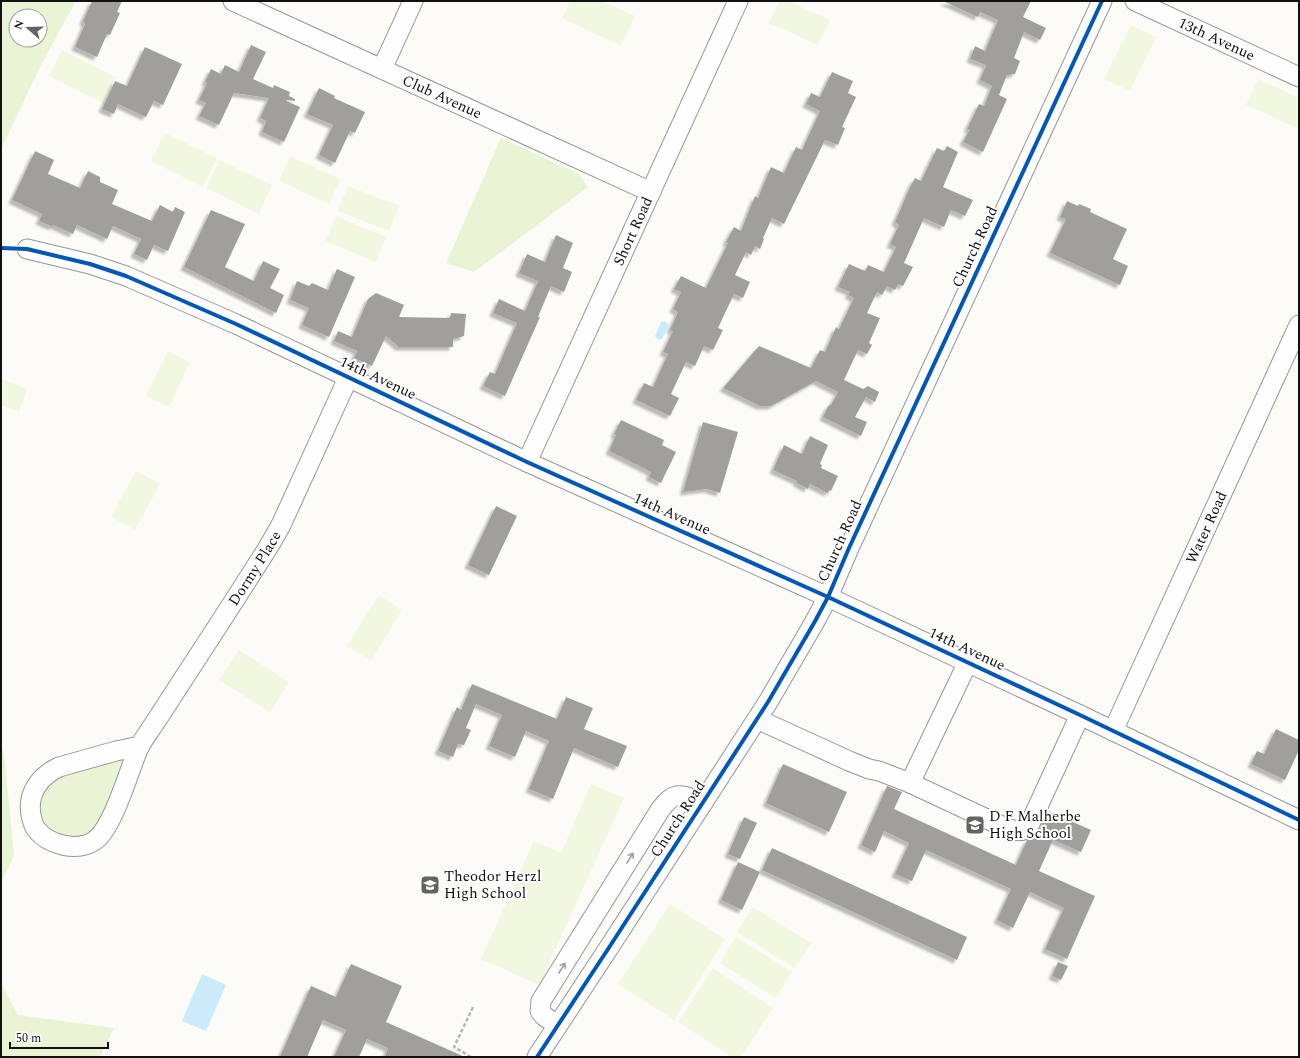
<svg xmlns="http://www.w3.org/2000/svg" width="1300" height="1058" viewBox="0 0 1300 1058" font-family="Spectral,serif">
<style>
.green{fill:#e8f4d4;fill-rule:evenodd}
.pitch{fill:#f1f8df}
.water{fill:#c9ebfa}
.building{fill:#a19f9c;filter:url(#shadow)}
.lines{fill:none;stroke-linecap:round;stroke-linejoin:round}
.minor-casing{stroke:#979695;stroke-width:21}
.path{stroke:#b9b9b8;stroke-width:2.5;stroke-dasharray:4 2;stroke-linecap:butt}
.minor{stroke:#fffefe;stroke-width:19}
.cycleway-casing{stroke:#fff;stroke-width:6}
.cycleway{stroke:#0057b8;stroke-width:4}
.oneway{stroke:#a09f9f}
.labels{text-anchor:middle;dominant-baseline:central;stroke-width:4;stroke-linejoin:round;paint-order:stroke}
.street-label{font-size:15px;fill:#111;stroke:#fff}
.poi-label{font-size:15px;fill:#111;stroke:#fff;text-anchor:start}
</style>
<defs>
<filter id="shadow"><feDropShadow dx="-3.5" dy="3.5" stdDeviation="1" flood-color="#0004"/></filter>
</defs>
<rect width="100%" height="100%" fill="#fcfbf7"/>
<!-- green -->
<path class="green" d="M 1,1 L 76,1 L 42,63 L 1,149 ZM 16,16 L 40,16 L 40,40 L 16,40 Z
M 501,138 L 579,174 L 588,187 L 474,272 L 446,263 Z
M 1,740 L 5,763 L 14,856 L 1,882 Z
M 124,755 L 128,763 L 104,823 L 80,840 L 51,833 L 44,823 L 39,809 L 46,788 L 55,778 Z
M 1,983 L 18,1015 L 114,1028 L 100,1057 L 1,1057 Z"/>
<!-- pitch -->
<path class="pitch" d="M 570,1 L 602,1 L 635,16 L 621,46 L 562,18 Z
M 779,1 L 788,1 L 830,20 L 818,45 L 769,23 Z
M 1131,25 L 1156,37 L 1130,91 L 1104,79 Z
M 62,50 L 116,77 L 103,103 L 49,76 Z
M 1258,79 L 1299,98 L 1299,129 L 1246,105 Z
M 165,133 L 217,158 L 203,187 L 151,161 Z
M 290,156 L 340,179 L 329,204 L 279,181 Z
M 219,160 L 272,185 L 259,214 L 206,188 Z
M 348,186 L 399,206 L 389,231 L 338,211 Z
M 336,216 L 386,237 L 375,262 L 326,241 Z
M 168,351 L 190,362 L 169,407 L 146,396 Z
M 1,379 L 27,389 L 19,412 L 1,405 Z
M 136,471 L 160,484 L 135,530 L 111,517 Z
M 379,595 L 402,610 L 371,661 L 347,646 Z
M 239,650 L 289,682 L 270,712 L 219,680 Z
M 591,784 L 624,798 L 539,985 L 481,959 L 534,841 L 561,853 Z
M 670,904 L 725,939 L 674,1020 L 618,984 Z
M 753,907 L 811,943 L 795,968 L 737,932 Z
M 736,937 L 792,972 L 776,998 L 720,963 Z
M 713,968 L 773,1008 L 741,1057 L 732,1057 L 678,1022 Z"/>
<!-- water -->
<path class="water" d="M 664,321 L 666,322 L 669,325 L 662,339 L 658,340 L 655,336 L 661,322 Z
M 202,974 L 226,985 L 206,1031 L 182,1021 Z"/>
<!-- building -->
<path class="building" d="M 92,1 L 122,1 L 117,12 L 120,13 L 110,35 L 107,34 L 97,57 L 75,47 L 85,24 L 83,21 Z
M 943,1 L 1031,1 L 1023,17 L 1046,28 L 1040,40 L 1024,32 L 1014,58 L 1020,61 L 1015,74 L 1007,75 L 999,95 L 1007,99 L 983,152 L 963,142 L 970,129 L 967,129 L 979,104 L 984,106 L 992,86 L 980,80 L 986,65 L 970,59 L 975,46 L 985,51 L 998,20 L 980,12 L 978,17 Z
M 251,45 L 266,52 L 253,79 L 273,88 L 274,85 L 290,92 L 289,96 L 295,99 L 295,101 L 287,100 L 286,101 L 300,107 L 284,142 L 262,132 L 266,121 L 260,118 L 269,98 L 234,93 L 219,125 L 199,116 L 206,103 L 199,100 L 207,83 L 205,82 L 211,69 L 221,74 L 225,65 L 239,72 Z
M 145,47 L 182,64 L 163,105 L 154,101 L 146,117 L 118,104 L 114,114 L 102,109 L 115,81 L 127,86 Z
M 832,72 L 853,81 L 848,93 L 856,97 L 842,127 L 845,128 L 838,145 L 825,140 L 784,224 L 772,218 L 763,238 L 764,239 L 760,249 L 755,246 L 751,255 L 746,252 L 735,275 L 750,282 L 743,298 L 734,294 L 718,328 L 723,330 L 713,350 L 704,346 L 695,366 L 686,362 L 671,394 L 679,398 L 670,416 L 636,400 L 644,383 L 653,387 L 668,354 L 663,352 L 673,331 L 670,330 L 678,312 L 673,309 L 681,292 L 674,289 L 681,276 L 706,288 L 728,243 L 726,242 L 734,227 L 741,231 L 755,196 L 758,198 L 771,167 L 784,173 L 796,147 L 802,150 L 820,111 L 806,104 L 811,93 L 820,97 Z
M 319,88 L 335,96 L 334,98 L 365,112 L 355,133 L 350,131 L 335,163 L 319,155 L 333,125 L 307,114 Z
M 947,146 L 958,152 L 943,187 L 973,200 L 965,216 L 951,210 L 944,227 L 924,218 L 904,263 L 913,267 L 903,286 L 898,284 L 895,290 L 887,286 L 882,295 L 877,292 L 867,313 L 880,318 L 869,343 L 872,345 L 867,354 L 858,350 L 844,380 L 863,389 L 868,386 L 879,392 L 875,402 L 866,397 L 855,417 L 867,422 L 861,436 L 823,417 L 828,406 L 831,405 L 838,392 L 816,381 L 771,406 L 760,406 L 723,388 L 759,346 L 811,368 L 820,350 L 825,352 L 836,327 L 839,329 L 854,298 L 848,295 L 850,292 L 838,287 L 849,264 L 865,271 L 868,265 L 884,272 L 896,247 L 890,244 L 899,225 L 895,222 L 910,187 L 915,178 L 921,181 L 937,148 L 944,151 Z
M 35,151 L 54,160 L 48,174 L 80,188 L 88,171 L 100,177 L 100,182 L 118,190 L 112,204 L 152,221 L 160,205 L 173,212 L 175,207 L 185,212 L 168,251 L 154,245 L 147,260 L 134,254 L 141,239 L 113,226 L 107,239 L 77,225 L 73,234 L 53,225 L 53,227 L 39,221 L 42,214 L 12,200 Z
M 1067,201 L 1078,206 L 1079,204 L 1091,209 L 1090,212 L 1127,229 L 1113,259 L 1128,266 L 1120,285 L 1050,253 L 1066,219 L 1060,217 Z
M 211,210 L 245,224 L 225,267 L 254,281 L 263,261 L 280,269 L 270,288 L 284,295 L 276,313 L 184,267 Z
M 556,235 L 573,243 L 563,268 L 572,272 L 564,292 L 551,286 L 538,317 L 540,317 L 505,396 L 483,386 L 490,372 L 495,374 L 517,323 L 493,313 L 499,299 L 525,311 L 538,281 L 519,273 L 527,254 L 545,262 Z
M 337,269 L 355,277 L 329,337 L 302,325 L 309,308 L 290,300 L 297,281 L 309,286 L 312,283 L 328,290 Z
M 376,293 L 404,305 L 399,317 L 450,318 L 451,313 L 466,314 L 464,336 L 453,339 L 453,347 L 399,347 L 386,336 L 372,366 L 354,358 L 357,351 L 334,341 L 338,331 L 352,337 L 368,299 Z
M 621,420 L 664,440 L 662,445 L 676,452 L 661,483 L 649,477 L 651,472 L 609,451 L 616,435 L 614,434 Z
M 703,422 L 738,432 L 720,493 L 707,489 L 683,492 Z
M 810,436 L 828,445 L 820,464 L 822,465 L 821,468 L 838,476 L 831,491 L 829,490 L 828,493 L 810,484 L 808,489 L 797,483 L 797,481 L 773,470 L 784,445 L 802,454 Z
M 496,506 L 517,516 L 489,575 L 468,565 Z
M 472,684 L 557,719 L 566,697 L 593,708 L 584,729 L 627,746 L 618,767 L 574,748 L 553,799 L 529,789 L 549,741 L 526,731 L 515,757 L 489,746 L 502,715 L 476,704 L 466,728 L 471,730 L 464,745 L 458,744 L 453,757 L 438,751 L 457,707 L 461,710 Z
M 1276,729 L 1299,740 L 1299,750 L 1285,780 L 1251,764 L 1257,751 L 1264,754 Z
M 783,764 L 847,792 L 829,832 L 766,803 Z
M 887,786 L 902,792 L 894,809 L 1016,865 L 1027,840 L 1033,838 L 1038,833 L 1048,811 L 1091,830 L 1081,852 L 1053,840 L 1039,871 L 1095,896 L 1067,959 L 1045,949 L 1064,908 L 1030,892 L 1013,928 L 997,920 L 1011,889 L 926,850 L 912,881 L 895,874 L 909,843 L 884,831 L 875,852 L 861,845 Z
M 744,817 L 757,823 L 740,859 L 728,854 Z
M 772,848 L 967,937 L 957,960 L 762,870 Z
M 738,862 L 760,872 L 742,910 L 721,900 Z
M 1058,962 L 1068,966 L 1061,980 L 1052,976 Z
M 351,964 L 402,986 L 386,1022 L 465,1057 L 385,1057 L 388,1048 L 367,1039 L 359,1057 L 334,1057 L 346,1030 L 323,1020 L 307,1057 L 280,1057 L 311,986 L 336,997 Z"/>
<g class="lines">
<!-- minor casing -->
<g class="minor-casing">
<g id="minor">
<path id="s1" d="M 233,1 L 651,192"/>
<path id="s2" d="M 1135,1 L 1299,77"/>
<path d="M 382,69 L 413,1"/>
<path d="M 27,249 L 90,264 L 126,276 L 236,324 L 527,462 L 828,597 L 1080,715 L 1299,820"/>
<path id="s3" d="M 527,462 L 738,1"/>
<path d="M 757,719 L 849,761 L 869,769 L 879,771 L 910,783 L 1004,827 C 1013,830 1020,833 1028,828 L 1080,715"/>
<path id="s4" d="M 1113,731 L 1299,325"/>
<path id="s5" d="M 140,746 L 116,751 L 59,767 C 40,776 27,793 31,815 C 32,819 33,825 36,829 C 48,845 77,852 94,841 C 113,829 129,770 139,747 C 143,740 148,733 152,727 C 162,712 171,698 180,684 C 210,638 240,592 269,546 L 281,525 L 348,378"/>
<path d="M 910,783 L 968,662"/>
<path d="M 557,1025 L 544,1016 L 540,1011 L 541,1001 L 660,810 C 675,789 681,795 703,803"/>
<path d="M 537,1057 L 610,946 L 768,702 L 814,623 L 828,597 L 849,548 L 1102,1"/>
</g>
</g>
<!-- path -->
<path class="path" d="M 471,1057 L 454,1047 L 473,1007"/>
<!-- minor -->
<use href="#minor" class="minor"/>
<!-- cycleway casing -->
<g class="cycleway-casing">
<path id="cycleway" d="M 1,248 L 27,249 L 90,264 L 126,276 L 236,324 L 527,462 L 828,597 L 1080,715 L 1299,820
M 537,1057 L 610,946 L 768,702 L 814,623 L 828,597 L 849,548 L 1102,1"/>
</g>
<!-- cycleway -->
<use href="#cycleway" class="cycleway"/>
</g>
<!-- one-way arrows -->
<defs><path id="oneway-shaft" d="M-6 0H5M1.5-3L5.5 0L1.5 3" fill="none" stroke-width="1.6" stroke-linecap="round" stroke-linejoin="round"/></defs>
<g class="oneway">
<use href="#oneway-shaft" transform="translate(630 858) rotate(-58)"/>
<use href="#oneway-shaft" transform="translate(562 968) rotate(-58)"/>
</g>
<!-- icons -->
<defs>
<g id="school-square" transform="scale(1)"><rect x="-9" y="-9" width="18" height="18" rx="4" fill="#636362" stroke="#fff"/><path d="M0-5L7-2L0 1L-7-2ZM-4 1L0 2.5L4 1V4Q0 6-4 4Z" fill="#fff"/></g>
</defs>
<g fill-rule="evenodd">
<use href="#school-square" x="975" y="825"/>
<use href="#school-square" x="430" y="885"/>
</g>
<g class="labels">
<!-- street labels -->
<g class="street-label">
<text stroke="none"><textPath href="#s2" startOffset="90">13th Avenue</textPath></text>
<text stroke="none"><textPath href="#s1" startOffset="230">Club Avenue</textPath></text>
<text stroke="none"><textPath href="#s3" startOffset="254">Short Road</textPath></text>
<text transform="translate(975 247) rotate(-65)">Church Road</text>
<text transform="translate(378 378) rotate(25)">14th Avenue</text>
<text transform="translate(672 514) rotate(24)">14th Avenue</text>
<text stroke="none"><textPath href="#s4" startOffset="224">Water Road</textPath></text>
<text transform="translate(840 541) rotate(-66)">Church Road</text>
<text stroke="none"><textPath href="#s5" startOffset="541">Dormy Place</textPath></text>
<text transform="translate(967 649) rotate(25)">14th Avenue</text>
<text transform="translate(678 819) rotate(-57)">Church Road</text>
</g>
<!-- poi labels -->
<g class="poi-label">
<text x="989" y="816">D F Malherbe<tspan x="989" dy="17">High School</tspan></text>
<text x="444" y="876">Theodor Herzl<tspan x="444" dy="17">High School</tspan></text>
</g>
</g>
<!-- border -->
<rect width="1300" height="1058" fill="none" stroke="#111111" stroke-width="4"/>
<!-- north arrow -->
<g transform="translate(28 28) rotate(290)"><circle r="19" fill="#ffffff" stroke="#a0a0a0"/>
<path d="M0-3L7 15L0 10L-7 15Z" fill="#636362"/>
<text y="-6" font-size="11" font-weight="bold" text-anchor="middle" fill="#111111">N</text>
</g>
<!-- scale -->
<path d="M10 1042v6h98v-6" fill="none" stroke="#111111" stroke-width="2"/>
<text x="16" y="1042" font-size="12" fill="#111111" stroke="#ffffff" stroke-width="3" paint-order="stroke">50 m</text>
</svg>
